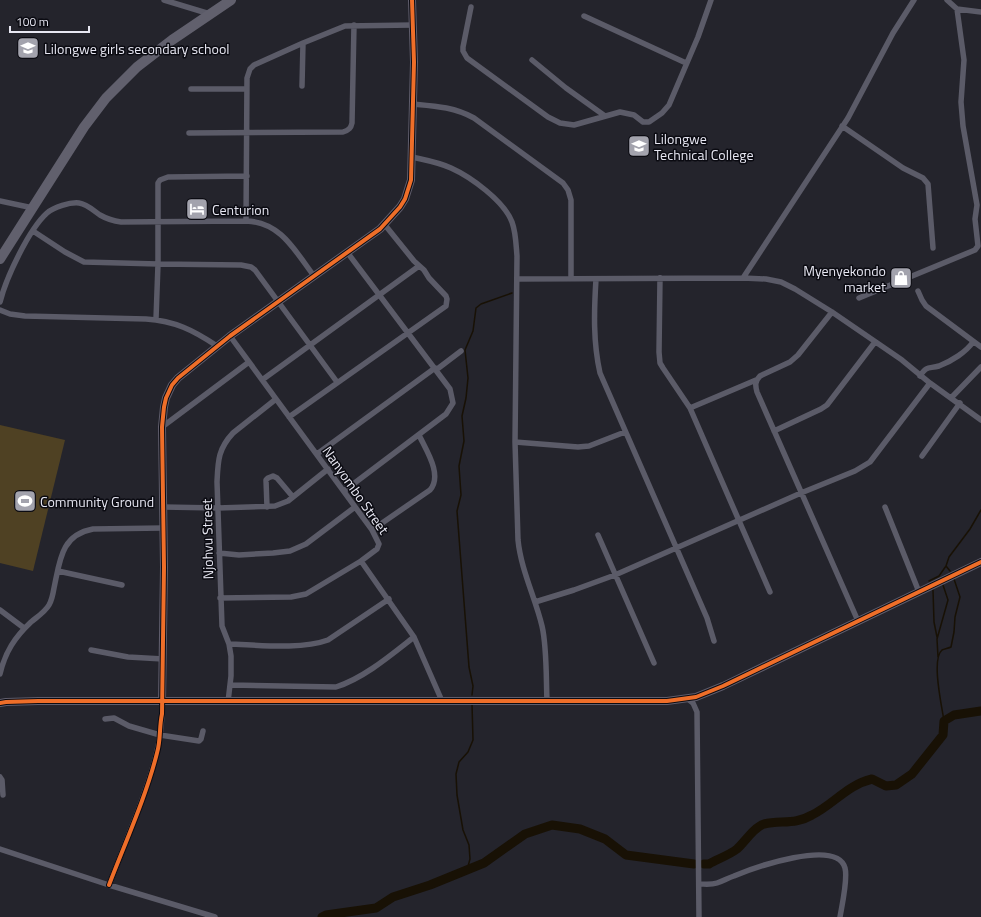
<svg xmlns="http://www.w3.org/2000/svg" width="981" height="917" viewBox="0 0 981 917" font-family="'Titillium Web',sans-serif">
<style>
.pitch{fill:#4f4123}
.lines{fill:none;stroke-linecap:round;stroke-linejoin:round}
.stream{stroke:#181105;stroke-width:1.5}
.river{stroke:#181105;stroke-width:9}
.street{stroke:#5b5b68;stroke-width:5.5}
.secondary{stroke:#5f5d6c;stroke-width:8}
.highway{stroke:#61606d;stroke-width:10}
.cycleway-casing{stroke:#0b0b12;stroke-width:6}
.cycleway{stroke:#ee6e29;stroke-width:4}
.labels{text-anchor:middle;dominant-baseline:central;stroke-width:3;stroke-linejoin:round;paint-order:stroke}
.poi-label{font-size:14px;fill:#e7e7f2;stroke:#0b0b12;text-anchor:start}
.street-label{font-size:14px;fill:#e7e7f2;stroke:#0b0b12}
</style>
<rect width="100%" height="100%" fill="#24242c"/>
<!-- pitch -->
<path class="pitch" d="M 0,425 L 65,440 L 33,571 L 0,563 Z"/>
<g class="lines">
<!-- stream -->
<path class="stream" d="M 950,571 L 946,566 L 949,557 L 970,529 L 981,510
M 929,581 L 939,576 L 946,566
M 933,590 L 934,622 L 937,637
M 938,657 L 937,639 L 948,600 L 943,585
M 472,695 L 473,686 L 469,667 L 457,511 L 461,495 L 459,466 L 464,441 L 462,416 L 466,398 L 468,378 L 465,350 L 473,331 L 476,308 L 481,304 L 512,293
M 944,721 C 942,707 931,659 942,650 C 944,649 949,648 951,647 L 954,632 L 955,617 L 960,597 L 954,579
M 467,870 L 470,859 L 469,845 L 463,830 L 457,795 L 456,774 L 459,762 L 468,752 L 473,740 L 472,704"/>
<!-- river -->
<path class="river" d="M 704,864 L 709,864 C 718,859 729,855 737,849 C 744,843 754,827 764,824 C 781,820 795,825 812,815 C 834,804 847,785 872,779 L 886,786 L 896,785 L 912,774 L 943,735 L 944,721 L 954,715 L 981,711
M 322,917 L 326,915 L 376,908 L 393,897 L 430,885 L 484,863 L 525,834 L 552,825 L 580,829 L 605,839 L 626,855 L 694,864"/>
<!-- street -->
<path class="street" d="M 164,0 L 210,14
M 947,0 L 957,9 L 981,12
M 471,7 L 463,47 L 463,51 L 467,58 L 548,117 L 560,123 L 574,125 L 620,112 L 634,115 L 643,122 L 649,122 L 662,113 L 669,105 L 698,37 L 711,0
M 584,16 L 686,63
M 532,60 L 566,88 L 605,116
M 302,86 L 303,43
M 191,89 L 247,89
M 413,104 C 435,106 454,107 474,118 L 563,183 L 568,190 L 571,200 L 571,279
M 842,126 L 903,168 L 923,178 L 928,184 L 933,248
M 189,133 L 343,132 C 349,130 351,128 352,123 L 354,25
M 412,157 C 425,160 438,162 451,168 C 471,177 504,201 512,222 C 516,233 516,245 517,256 L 515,442 L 518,540 C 521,570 535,597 542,626 C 547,647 546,679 547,701
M 0,201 L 33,208
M 246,221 L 247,78 L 250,69 L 254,65 L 303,43 L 345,26 L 413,25
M 33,231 L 65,252 L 84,262 L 158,264 L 241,265 L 251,267 L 255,270 L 337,382
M 660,278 L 659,352 L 660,363 L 663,368 L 690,408 L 770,592
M 743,278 L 848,118 L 893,33 L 914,0
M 517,279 L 743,278 L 766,279 L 781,282 L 795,289 L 832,312 L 902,360 L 930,383 L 981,420
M 596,279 C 594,311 593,342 600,373 L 707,618 L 714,641
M 918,291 L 922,300 L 926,306 L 981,347
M 859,298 L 975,250 L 978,246 L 975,219 L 977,205 L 963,126 L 961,102 L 964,60 L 957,9
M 0,302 C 6,278 29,229 47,213 C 54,207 70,202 79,203 C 87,204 94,211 100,215 C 107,219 113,221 121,222 L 246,221 C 281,222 295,251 314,276
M 0,310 L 10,314 L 25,316 L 146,319 C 175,321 193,330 217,346
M 832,312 L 798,355 L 790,362 L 760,376 C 755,381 755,385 757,392 L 858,621
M 156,319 L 158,264 L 158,183 L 160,180 L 168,177 L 247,176
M 436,370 L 461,351
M 920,376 C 927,365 929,369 939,366 C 952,361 966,352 973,342
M 262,380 L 419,266
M 951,398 L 981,367
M 690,408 L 756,380
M 289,417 L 446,306 L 447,299 L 446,296 L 429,278 L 424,270 L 414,261 L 385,225
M 162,427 L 249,362
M 774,431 L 821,409 L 827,405 L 875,342
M 515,442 L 578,447 L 589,446 L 625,432
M 317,454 L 435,368
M 922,456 L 960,403
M 344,491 L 446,414 L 453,403 L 450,389 L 347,252
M 163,507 L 218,508 L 275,506 L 288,501 L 328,469
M 267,507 L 266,480 L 268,478 L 273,476 L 277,478 L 293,497
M 885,507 L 919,592
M 372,530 L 430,490 C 443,475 426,450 419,435
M 598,535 L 654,663
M 219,553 L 239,555 L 273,553 L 290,551 L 306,544 L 355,507
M 361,561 L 414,637 L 442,701
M 58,571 L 122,585
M 220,598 L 291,597 L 306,594 L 361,561 L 377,549 L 379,544 L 372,530 L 230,336
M 535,602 L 574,590 L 615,575 L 801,493 L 855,471 L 870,462 L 930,383
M 0,610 L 24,628
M 229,644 C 258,645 301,650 328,640 L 389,599
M 91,650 L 128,657 L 163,659
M 0,674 C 5,652 15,637 31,622 C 37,617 45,612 49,605 C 52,600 53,594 54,588 C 60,560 61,535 93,529 L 163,528
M 230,685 L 336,687 C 364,678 391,655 414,637
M 688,699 L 693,703 L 697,712 L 699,917
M 228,702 L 231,676 L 231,656 L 229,644 L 222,626 L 217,482 C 218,461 218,449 233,433 L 276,399
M 105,719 L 114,718 L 129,726 L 160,735 L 199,741 L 201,739 L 203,731
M 0,777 L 2,780 L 3,795
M 0,849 L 109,885 L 215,917
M 699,884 C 705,884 711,885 717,883 C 723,881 728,878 734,876 C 753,868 837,838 845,868 C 848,879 842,905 840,917
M 109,885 C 119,860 129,834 139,808 C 152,772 163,742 162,702"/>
<!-- secondary -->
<path class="secondary" d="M 162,702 L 164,567 L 162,427 L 164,407 L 166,398 L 172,385 L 178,378 L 230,336 L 380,229 L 400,207 L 405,199 L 411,180 L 414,62 L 412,0
M 0,703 L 6,702 L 38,701 L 667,701 L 696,697 L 723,686 L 981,562"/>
<!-- highway -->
<path class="highway" d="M 0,259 L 84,127 L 106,98 L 137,67 L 172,40 L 231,0"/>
<!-- cycleway casing -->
<g class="cycleway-casing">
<path id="cycleway" d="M 0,703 L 6,702 L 38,701 L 667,701 L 696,697 L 723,686 L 981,562
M 109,885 C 125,843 146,797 157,753 C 161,740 159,727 162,714 L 164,567 L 162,427 L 164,407 L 166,398 L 172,385 L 178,378 L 230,336 L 380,229 L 400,207 L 405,199 L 411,180 L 414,62 L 412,0"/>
</g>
<!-- cycleway -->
<use href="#cycleway" class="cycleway"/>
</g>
<!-- icons -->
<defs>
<g id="school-square" transform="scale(1.15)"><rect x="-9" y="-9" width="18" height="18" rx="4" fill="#a3a3ad" stroke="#0b0b12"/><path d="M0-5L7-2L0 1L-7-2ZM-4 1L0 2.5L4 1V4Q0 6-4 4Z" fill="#fff"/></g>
<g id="university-square" transform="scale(1.15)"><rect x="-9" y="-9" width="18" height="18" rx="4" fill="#a3a3ad" stroke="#0b0b12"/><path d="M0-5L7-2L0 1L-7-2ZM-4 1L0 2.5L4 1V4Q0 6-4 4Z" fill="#fff"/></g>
<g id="hotel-square" transform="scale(1.15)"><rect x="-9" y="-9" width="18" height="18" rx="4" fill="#a3a3ad" stroke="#0b0b12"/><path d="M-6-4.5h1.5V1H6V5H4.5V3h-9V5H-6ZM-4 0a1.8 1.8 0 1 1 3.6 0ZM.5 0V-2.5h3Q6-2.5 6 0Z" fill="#fff"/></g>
<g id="shop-square" transform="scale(1.15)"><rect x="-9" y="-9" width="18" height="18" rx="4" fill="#a3a3ad" stroke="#0b0b12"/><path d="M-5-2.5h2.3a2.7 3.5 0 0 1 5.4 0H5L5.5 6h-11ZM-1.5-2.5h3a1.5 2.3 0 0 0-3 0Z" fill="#fff"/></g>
<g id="stadium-square" transform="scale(1.15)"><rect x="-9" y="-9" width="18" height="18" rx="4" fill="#a3a3ad" stroke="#0b0b12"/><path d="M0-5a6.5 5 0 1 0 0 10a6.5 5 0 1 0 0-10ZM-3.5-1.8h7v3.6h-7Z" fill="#fff"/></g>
</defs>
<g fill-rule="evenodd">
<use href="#school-square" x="28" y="48"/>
<use href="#university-square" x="639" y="146"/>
<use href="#hotel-square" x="197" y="209"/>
<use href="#shop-square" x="901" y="278"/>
<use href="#stadium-square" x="25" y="501"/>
</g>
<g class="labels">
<!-- poi labels -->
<g class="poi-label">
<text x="44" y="48">Lilongwe girls secondary school</text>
<text x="654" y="138">Lilongwe<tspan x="654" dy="16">Technical College</tspan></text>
<text x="212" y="209">Centurion</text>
<text x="886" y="270" text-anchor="end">Myenyekondo<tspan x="886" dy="16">market</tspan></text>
<text x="40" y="501">Community Ground</text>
</g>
<!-- street labels -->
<g class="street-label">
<text transform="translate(356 490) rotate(55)">Nanyombo Street</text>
<text transform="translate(207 539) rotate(-91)">Njohvu Street</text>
</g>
</g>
<!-- scale -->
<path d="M10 26v6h79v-6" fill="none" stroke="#e7e7f2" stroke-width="2"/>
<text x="16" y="26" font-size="12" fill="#e7e7f2" stroke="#0b0b12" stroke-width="3" paint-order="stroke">100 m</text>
</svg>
